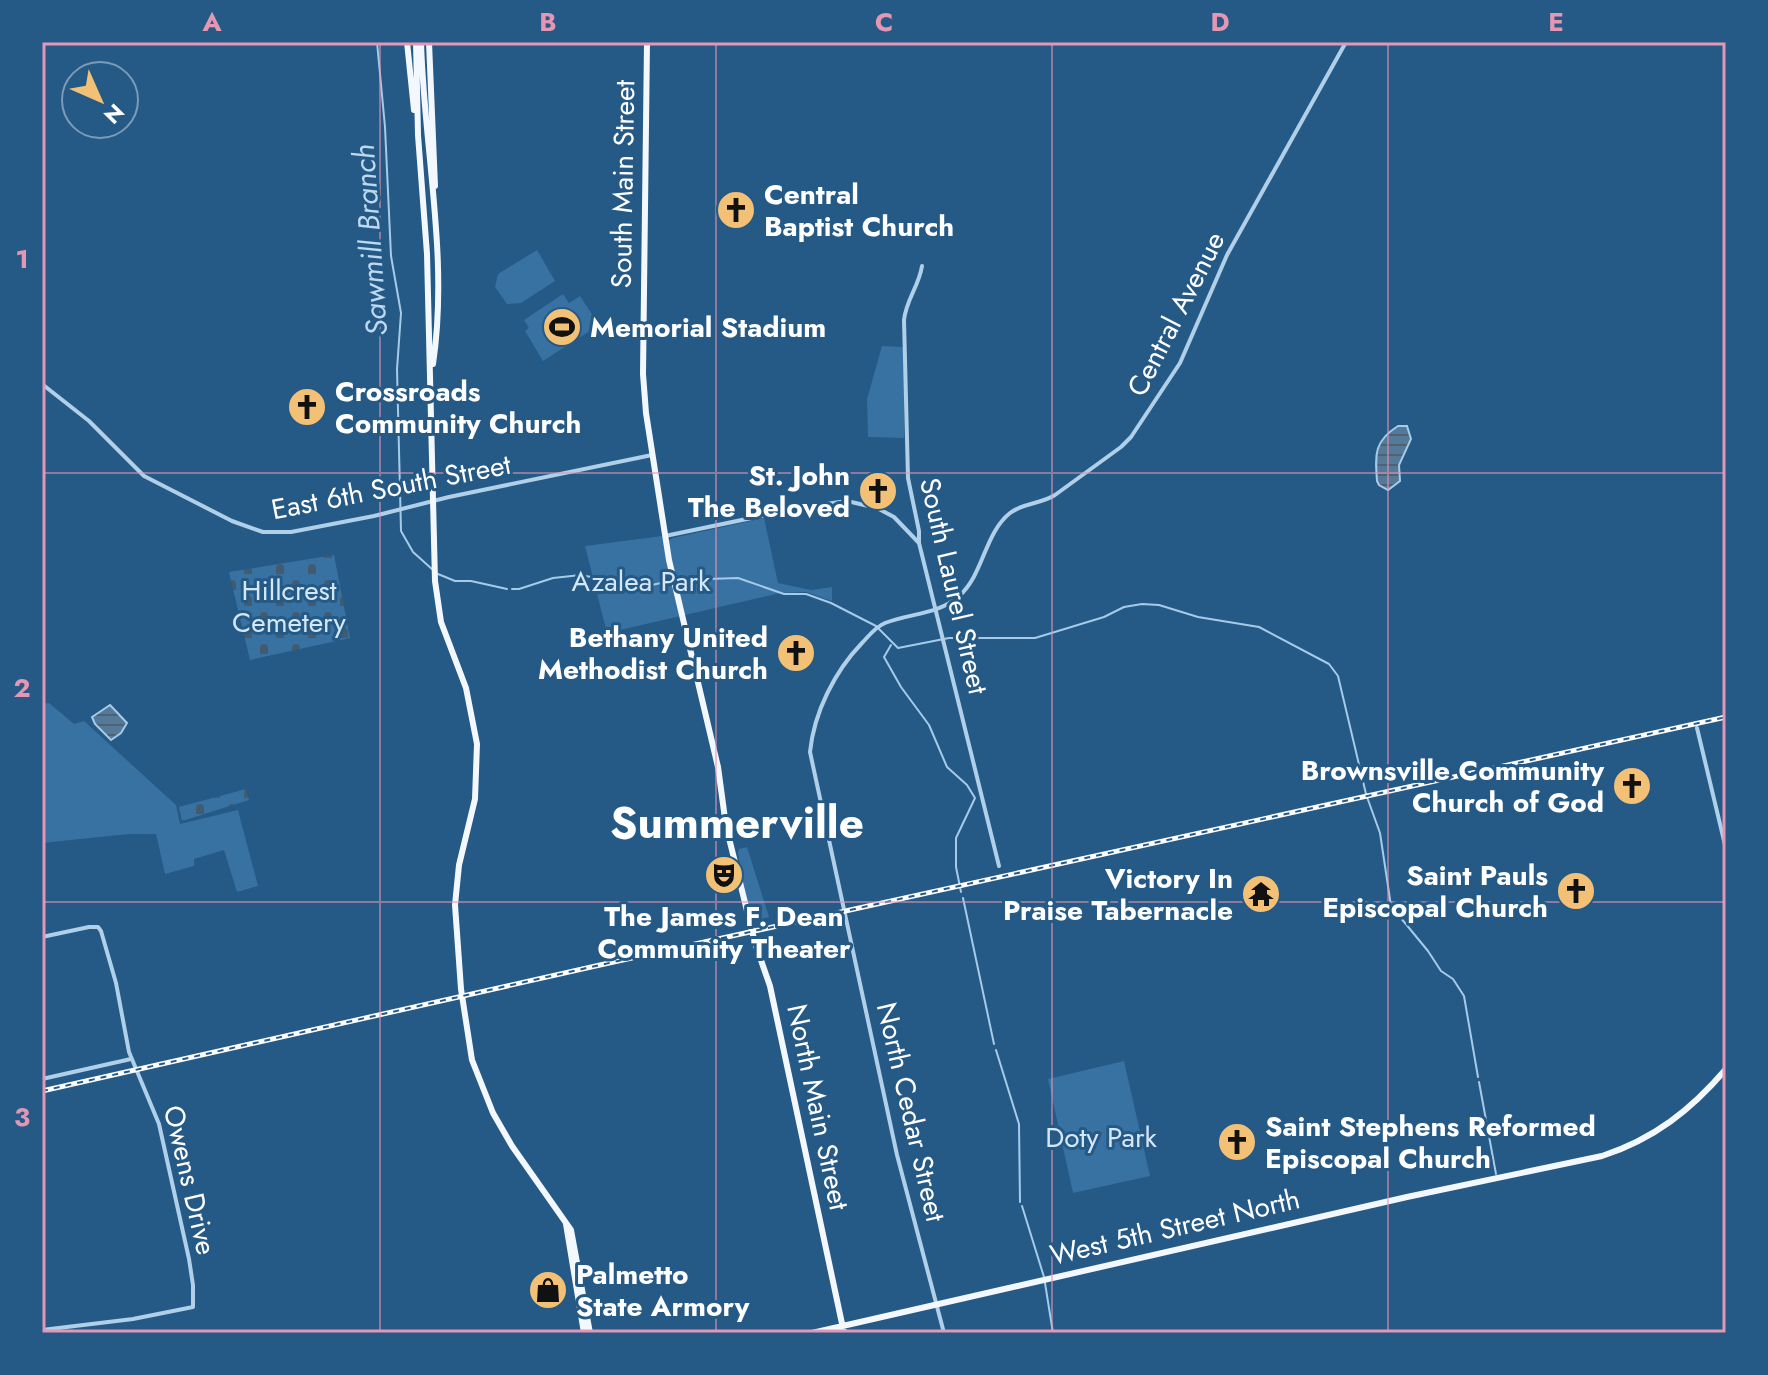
<svg xmlns="http://www.w3.org/2000/svg" width="1768" height="1375" viewBox="0 0 1768 1375" font-family="Jost,sans-serif">
<style>
.cemetery{fill:url(#cemetery-stones)}
.park{fill:#3772a2}
.water{fill:url(#water-rules);stroke:#a5cbe9;stroke-width:2}
.lines{fill:none;stroke-linecap:round;stroke-linejoin:round}
.stream{stroke:#a5cbe9;stroke-width:2}
.tertiary{stroke:#b0cfe8;stroke-width:4}
.primary{stroke:#f3f8fe;stroke-width:6}
.rail-casing{stroke:#fff;stroke-width:5}
.rail{stroke:#255986;stroke-width:2;stroke-dasharray:6;stroke-linecap:butt}
.grid{fill:none;stroke:#e497b5;stroke-width:2;stroke-opacity:0.55}
.labels{text-anchor:middle;dominant-baseline:central;stroke-width:6;stroke-linejoin:round;paint-order:stroke}
.street-label{font-size:28px;fill:#fff;stroke:#255986}
.poi-label{font-size:28px;font-weight:bold;fill:#fff;stroke:#255986;text-anchor:start}
.park-label{font-size:28px;fill:#d4e7f7;stroke:#255986}
.water-label{font-size:30px;font-style:italic;fill:#bcd9f0;stroke:#255986}
.town-label{font-size:44px;font-weight:bold;fill:#fff;stroke:#255986}
.neatline{fill:none;stroke:#e497b5;stroke-width:3}
.grid-label{font-size:26px;text-anchor:middle;font-weight:bold;fill:#e497b5}
</style>
<defs>
<pattern id="cemetery-stones" width="16" height="16" patternUnits="userSpaceOnUse" patternTransform="scale(2)"><rect width="16" height="16" fill="#3772a2"/><path d="M2 7V4a2 2 0 0 1 4 0v3zM10 15v-3a2 2 0 0 1 4 0v3z" fill="#445b6e"/></pattern>
<pattern id="water-rules" width="6" height="5" patternUnits="userSpaceOnUse" patternTransform="scale(2)"><rect width="6" height="5" fill="#557998"/><path d="M0 2.5h6" fill="none" stroke="#506272"/></pattern>
</defs>
<rect width="100%" height="100%" fill="#255986"/>
<!-- cemetery -->
<path class="cemetery" d="M 334,555 L 350,638 L 250,660 L 229,572 Z
M 246,789 L 249,800 L 182,821 L 179,807 Z"/>
<!-- park -->
<path class="park" d="M 537,250 L 555,281 L 521,303 L 507,304 L 495,287 L 498,274 Z
M 563,294 L 569,303 L 580,296 L 599,325 L 543,361 L 525,331 L 529,328 L 524,320 Z
M 882,346 L 904,347 L 904,438 L 868,437 L 867,399 Z
M 764,518 L 778,583 L 811,590 L 832,587 L 832,601 L 806,592 L 780,593 L 607,633 L 585,546 L 662,536 L 664,543 L 673,538 Z
M 49,703 L 74,724 L 84,721 L 176,805 L 180,824 L 238,810 L 258,886 L 237,892 L 224,850 L 194,859 L 194,866 L 165,874 L 156,834 L 129,834 L 42,843 L 42,704 Z
M 747,847 L 769,917 L 749,922 L 738,853 L 739,849 Z
M 1124,1061 L 1150,1176 L 1073,1193 L 1048,1079 Z"/>
<!-- water -->
<path class="water" d="M 1398,426 L 1407,426 L 1411,439 L 1399,465 L 1400,481 L 1388,490 L 1379,485 L 1377,481 C 1375,454 1374,441 1398,426 Z
M 110,705 L 127,723 L 121,733 L 111,740 L 95,724 L 92,717 Z"/>
<g class="lines">
<!-- stream -->
<path class="stream" d="M 377,42 L 385,127 L 391,256 L 401,313 L 397,369 L 401,531 L 413,552 L 433,570
M 438,574 L 455,581 L 471,581 L 507,589
M 677,580 L 738,578 L 784,594 L 806,594 L 831,603 L 876,626 L 898,648 L 949,638 L 1035,638 L 1104,617 L 1124,607 L 1142,604 L 1159,605 L 1198,617 L 1259,627 L 1329,664 L 1338,676 L 1366,794
M 512,589 L 519,589 L 553,578 L 581,575 L 606,580 L 629,590 L 670,581
M 891,645 L 884,657 L 901,687 L 929,725 L 947,767 L 967,785 L 975,798 L 956,838 L 956,867 L 961,892
M 1367,797 L 1380,833 L 1391,906 L 1428,951 L 1441,971 L 1453,979 L 1464,996 L 1478,1077
M 963,898 L 994,1044
M 996,1050 L 1019,1124 L 1020,1202
M 1479,1082 L 1496,1174
M 1022,1206 L 1044,1277
M 1045,1283 L 1053,1333"/>
<!-- tertiary -->
<path class="tertiary" d="M 922,266 C 919,286 906,300 904,320 L 908,478 L 919,531 L 919,543 L 999,866
M 42,384 L 89,421 L 144,476 L 232,521 L 263,532 L 291,532 L 374,516 L 449,497 L 652,455
M 665,536 L 804,507 L 847,501 L 877,508 L 894,517 L 919,543
M 1697,728 L 1726,849
M 42,937 L 89,927 L 98,927 L 101,931 L 116,983 L 129,1052 L 159,1124 L 189,1259 L 193,1285 L 193,1307 L 133,1319 L 42,1330
M 42,1079 L 131,1059
M 944,1333 L 897,1155 L 810,752 C 814,712 835,671 862,643 C 869,636 875,627 885,623 C 910,613 938,615 959,596 C 984,574 984,534 1010,513 C 1023,503 1041,504 1055,495 L 1121,447 L 1131,437 L 1180,363 L 1227,255 L 1346,42"/>
<!-- primary -->
<path class="primary" d="M 407,42 L 414,110
M 416,42 L 418,135 L 427,254 L 435,581 L 441,622 L 466,688 L 477,744 L 475,799 L 459,865 L 455,905 L 461,989 L 472,1060 L 493,1113 L 512,1146 L 571,1230 L 590,1333
M 421,42 C 424,149 449,258 433,364
M 429,42 L 435,186
M 647,42 L 643,374 L 646,413 L 669,560 L 718,767 L 726,826 L 755,943 L 770,986 L 844,1333
M 566,1224 L 584,1333
M 812,1333 L 1407,1197 L 1602,1156 C 1654,1139 1691,1110 1726,1069"/>
<!-- rail casing -->
<g class="rail-casing">
<path id="rail" d="M 42,1091 L 600,965 L 1726,717"/>
</g>
<!-- rail -->
<use href="#rail" class="rail"/>
</g>
<!-- grid -->
<path class="grid" d="M 380,42 L 380,1333M 716,42 L 716,1333M 1052,42 L 1052,1333M 1388,42 L 1388,1333M 42,473 L 1726,473M 42,902 L 1726,902"/>
<!-- icons -->
<defs>
<g id="church-disc" transform="scale(2)"><circle r="9.5" fill="#f2c175" stroke="#255986"/><path d="M-1.2-6h2.4v3.5h3.3v2.4h-3.3V6h-2.4V-.1h-3.3v-2.4h3.3Z" fill="#111"/></g>
<g id="stadium-disc" transform="scale(2)"><circle r="9.5" fill="#f2c175" stroke="#255986"/><path d="M0-5a6.5 5 0 1 0 0 10a6.5 5 0 1 0 0-10ZM-3.5-1.8h7v3.6h-7Z" fill="#111"/></g>
<g id="theatre-disc" transform="scale(2)"><circle r="9.5" fill="#f2c175" stroke="#255986"/><path d="M-5-5.5Q0-4 5-5.5V0Q5 5 0 6Q-5 5-5 0ZM-3.3-2.5H-1v1.5H-3.3ZM1-2.5H3.3v1.5H1ZM-2.8 1Q0 5.5 2.8 1Z" fill="#111"/></g>
<g id="temple-disc" transform="scale(2)"><circle r="9.5" fill="#f2c175" stroke="#255986"/><path d="M0-6L5-2H3V0L6.5 2.5H4V6H1.5V3h-3V6H-4V2.5H-6.5L-3 0V-2H-5Z" fill="#111"/></g>
<g id="shop-disc" transform="scale(2)"><circle r="9.5" fill="#f2c175" stroke="#255986"/><path d="M-5-2.5h2.3a2.7 3.5 0 0 1 5.4 0H5L5.5 6h-11ZM-1.5-2.5h3a1.5 2.3 0 0 0-3 0Z" fill="#111"/></g>
</defs>
<g fill-rule="evenodd">
<use href="#church-disc" x="736" y="210"/>
<use href="#stadium-disc" x="562" y="327"/>
<use href="#church-disc" x="307" y="407"/>
<use href="#church-disc" x="878" y="491"/>
<use href="#church-disc" x="796" y="653"/>
<use href="#church-disc" x="1632" y="786"/>
<use href="#theatre-disc" x="724" y="875"/>
<use href="#church-disc" x="1576" y="891"/>
<use href="#temple-disc" x="1261" y="894"/>
<use href="#church-disc" x="1237" y="1142"/>
<use href="#shop-disc" x="548" y="1290"/>
</g>
<g class="labels">
<!-- street labels -->
<g class="street-label">
<text transform="translate(623 184) rotate(-89)">South Main Street</text>
<text transform="translate(1176 314) rotate(-63)">Central Avenue</text>
<text transform="translate(391 487) rotate(-11)">East 6th South Street</text>
<text transform="translate(954 586) rotate(77)">South Laurel Street</text>
<text transform="translate(818 1107) rotate(78)">North Main Street</text>
<text transform="translate(911 1112) rotate(77)">North Cedar Street</text>
<text transform="translate(190 1180) rotate(77)">Owens Drive</text>
<text transform="translate(1175 1227) rotate(-13)">West 5th Street North</text>
</g>
<!-- poi labels -->
<g class="poi-label">
<text x="764" y="194">Central<tspan x="764" dy="32">Baptist Church</tspan></text>
<text x="590" y="327">Memorial Stadium</text>
<text x="335" y="391">Crossroads<tspan x="335" dy="32">Community Church</tspan></text>
<text x="850" y="475" text-anchor="end">St. John<tspan x="850" dy="32">The Beloved</tspan></text>
<text x="768" y="637" text-anchor="end">Bethany United<tspan x="768" dy="32">Methodist Church</tspan></text>
<text x="1604" y="770" text-anchor="end">Brownsville Community<tspan x="1604" dy="32">Church of God</tspan></text>
<text x="1548" y="875" text-anchor="end">Saint Pauls<tspan x="1548" dy="32">Episcopal Church</tspan></text>
<text x="1233" y="878" text-anchor="end">Victory In<tspan x="1233" dy="32">Praise Tabernacle</tspan></text>
<text x="724" y="916" text-anchor="middle">The James F. Dean<tspan x="724" dy="32">Community Theater</tspan></text>
<text x="1265" y="1126">Saint Stephens Reformed<tspan x="1265" dy="32">Episcopal Church</tspan></text>
<text x="576" y="1274">Palmetto<tspan x="576" dy="32">State Armory</tspan></text>
</g>
<!-- park labels -->
<g class="park-label">
<text x="641" y="581">Azalea Park</text>
<text x="289" y="590">Hillcrest<tspan x="289" dy="32">Cemetery</tspan></text>
<text x="1101" y="1137">Doty Park</text>
</g>
<!-- water labels -->
<g class="water-label">
<text transform="translate(370 240) rotate(-94)">Sawmill Branch</text>
</g>
<!-- town labels -->
<g class="town-label">
<text x="737" y="823">Summerville</text>
</g>
</g>
<!-- border -->
<rect width="1768" height="1375" fill="none" stroke="#255986" stroke-width="88"/>
<!-- north arrow -->
<g transform="translate(100 100) rotate(135)"><circle r="38" fill="#255986" stroke="#7c9bb6" stroke-width="2"/>
<path d="M0-6L14 30L0 20L-14 30Z" fill="#f2c175"/>
<text y="-12" font-size="22" font-weight="bold" text-anchor="middle" fill="#ffffff">N</text>
</g>
<rect x="44" y="44" width="1680" height="1287" class="neatline"/>
<g class="grid-label">
<text x="212" y="31">A</text>
<text x="548" y="31">B</text>
<text x="884" y="31">C</text>
<text x="1220" y="31">D</text>
<text x="1556" y="31">E</text>
<text x="22" y="268">1</text>
<text x="22" y="697">2</text>
<text x="22" y="1126">3</text>
</g>
</svg>
